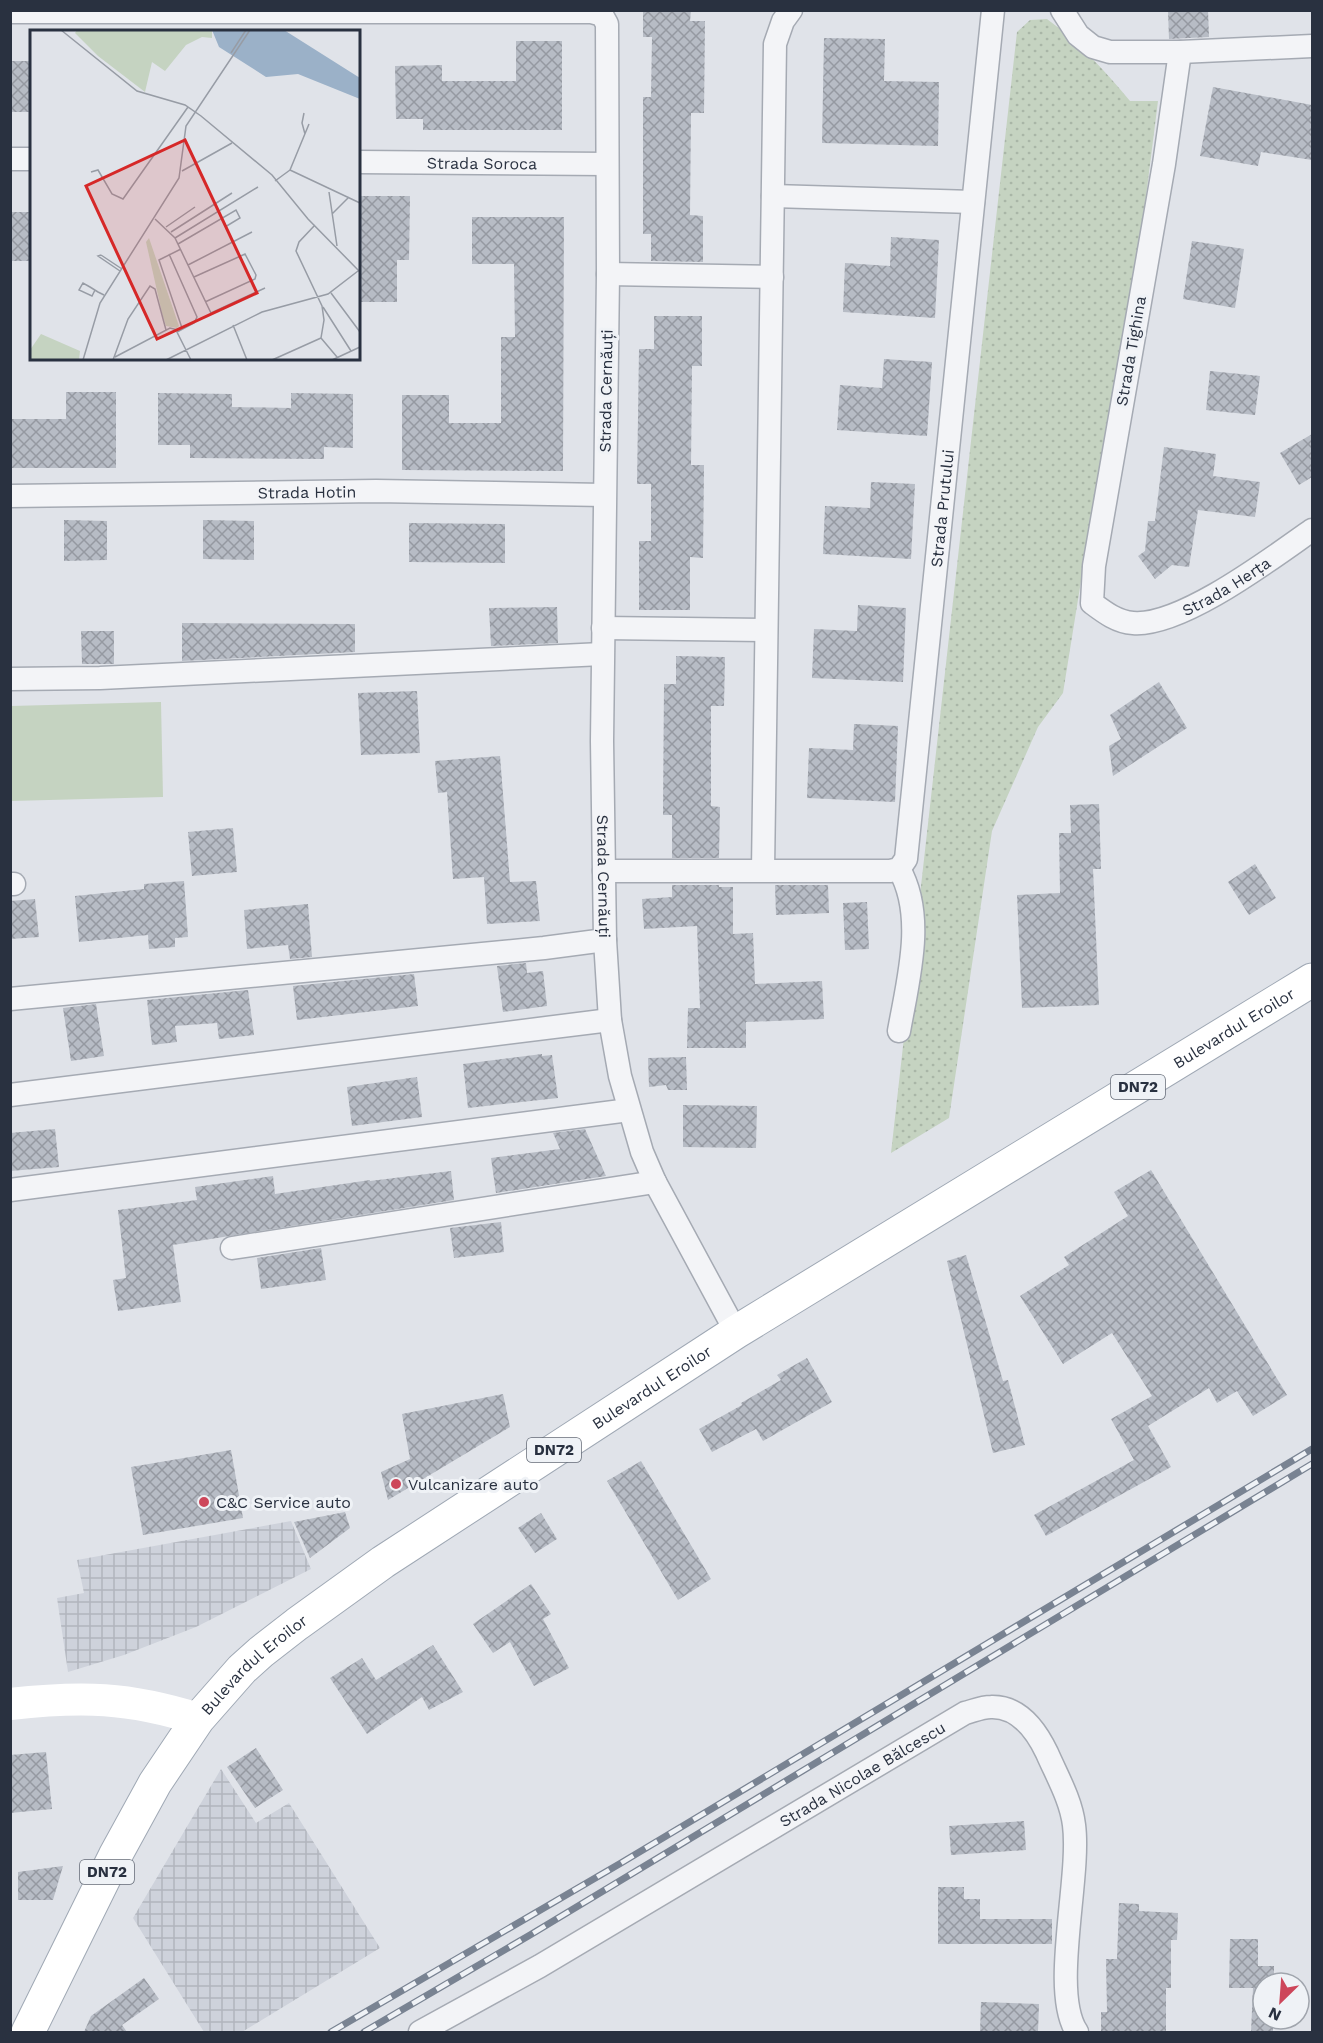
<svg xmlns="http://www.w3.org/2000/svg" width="1323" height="2043" viewBox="0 0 1323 2043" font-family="'Work Sans',sans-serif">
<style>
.industrial{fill:url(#industrial-grid)}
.grass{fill:url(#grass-dots)}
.garden{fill:#c5d3c1}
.building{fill:url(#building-cross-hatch)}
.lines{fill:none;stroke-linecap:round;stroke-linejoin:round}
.street-casing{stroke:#a5aab3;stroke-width:25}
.primary-casing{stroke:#9fa8b4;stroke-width:35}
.street{stroke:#f3f4f7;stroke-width:22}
.secondary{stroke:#fff;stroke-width:32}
.primary{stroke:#fff;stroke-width:33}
.rail-casing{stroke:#798392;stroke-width:7}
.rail{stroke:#eff2f6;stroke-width:4.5;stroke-dasharray:14;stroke-linecap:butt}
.poi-dot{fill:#cd465a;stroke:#eff2f6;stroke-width:2}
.labels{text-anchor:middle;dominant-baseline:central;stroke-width:6;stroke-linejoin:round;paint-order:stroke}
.shield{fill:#eff2f6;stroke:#646b77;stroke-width:1.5}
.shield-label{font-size:15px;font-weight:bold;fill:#293140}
.street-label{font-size:16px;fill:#293140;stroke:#eff2f6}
.poi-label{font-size:16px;fill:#293140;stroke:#eff2f6;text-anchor:start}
.inset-road{fill:none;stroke:#979ca5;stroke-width:1.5}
.view{fill:#d62828;fill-opacity:0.15;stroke:#d62828;stroke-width:3}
.inset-edge{fill:none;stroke:#293140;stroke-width:3}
</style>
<defs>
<pattern id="industrial-grid" width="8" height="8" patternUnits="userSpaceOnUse" patternTransform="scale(1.5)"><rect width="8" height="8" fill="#ced2db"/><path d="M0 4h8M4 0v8" fill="none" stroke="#b1b5bd"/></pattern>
<pattern id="grass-dots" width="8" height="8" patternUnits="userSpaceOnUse" patternTransform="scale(1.5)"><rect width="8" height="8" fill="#c5d3c1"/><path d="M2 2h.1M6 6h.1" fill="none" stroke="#a9b6a7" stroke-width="1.8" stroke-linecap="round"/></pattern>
<pattern id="building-cross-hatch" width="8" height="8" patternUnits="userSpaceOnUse" patternTransform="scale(1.5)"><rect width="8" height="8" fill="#b7bcc5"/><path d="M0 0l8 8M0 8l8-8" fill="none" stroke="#9599a1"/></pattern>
</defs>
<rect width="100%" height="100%" fill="#e0e3e9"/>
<!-- industrial -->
<path class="industrial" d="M 291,1521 L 311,1569 L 196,1627 L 124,1655 L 68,1672 L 57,1598 L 84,1593 L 77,1560 Z
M 221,1769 L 256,1823 L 289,1803 L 380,1948 L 242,2032 L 204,2032 L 133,1918 Z"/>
<!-- grass -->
<path class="grass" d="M 1047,19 C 1079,42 1105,71 1130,101 L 1158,101 L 1138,260 L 1099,469 L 1063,693 L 1038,727 L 992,831 L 949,1118 L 891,1153 L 1017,32 L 1030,20 Z"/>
<!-- garden -->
<path class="garden" d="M 161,702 L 163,797 L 11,801 L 11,706 Z"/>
<!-- building -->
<path class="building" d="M 643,10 L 691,10 L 690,21 L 705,21 L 704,113 L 691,113 L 690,215 L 703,216 L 703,262 L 651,261 L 651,234 L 643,234 L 643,97 L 651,97 L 652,37 L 643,37 Z
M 1168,10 L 1208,10 L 1209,37 L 1169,39 Z
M 824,38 L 885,39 L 884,81 L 939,82 L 938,146 L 822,143 Z
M 516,41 L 562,41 L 562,130 L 423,130 L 423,119 L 396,119 L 395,66 L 442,65 L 442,81 L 516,81 Z
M 10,61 L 32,61 L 32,112 L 10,112 Z
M 1213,87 L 1312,105 L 1312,160 L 1261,152 L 1258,166 L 1200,156 Z
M 361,196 L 410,196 L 409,260 L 397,260 L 397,302 L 358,302 L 358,227 L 361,227 Z
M 10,212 L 32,212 L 32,261 L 10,261 Z
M 472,217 L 564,217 L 563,471 L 402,470 L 402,395 L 449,395 L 449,423 L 501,423 L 501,337 L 515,337 L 514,264 L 472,264 Z
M 891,237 L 939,240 L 935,318 L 843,312 L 845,263 L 890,266 Z
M 1192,241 L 1244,249 L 1235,308 L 1183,299 Z
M 654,316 L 702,316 L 702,366 L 692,366 L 691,465 L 704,465 L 703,558 L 690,557 L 690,610 L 639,610 L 639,541 L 651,541 L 651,484 L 637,484 L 639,349 L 654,349 Z
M 884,359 L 932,362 L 927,436 L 837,430 L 840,385 L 882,388 Z
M 1210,371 L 1260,376 L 1255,415 L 1206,410 Z
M 66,392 L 116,392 L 116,468 L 10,468 L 10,419 L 66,419 Z
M 158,393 L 232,394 L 232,407 L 291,408 L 291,393 L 353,394 L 353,448 L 324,447 L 324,459 L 190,458 L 190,445 L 158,445 Z
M 1312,434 L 1312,477 L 1299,485 L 1280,453 Z
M 1164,447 L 1216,454 L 1213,476 L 1260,482 L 1255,517 L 1198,510 L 1189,567 L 1172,565 L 1155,579 L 1138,556 L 1145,551 L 1148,521 L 1155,521 Z
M 871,482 L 915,484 L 911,559 L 823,554 L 825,506 L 870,508 Z
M 64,520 L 107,521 L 107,560 L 64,561 Z
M 203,520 L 254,521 L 254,560 L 203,559 Z
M 409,523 L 505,524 L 505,563 L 409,562 Z
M 858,605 L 906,608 L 903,682 L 812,678 L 814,629 L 857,631 Z
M 557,607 L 558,643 L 491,646 L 489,608 Z
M 182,623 L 355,624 L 355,652 L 182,661 Z
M 81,631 L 114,631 L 114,664 L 82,664 Z
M 676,656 L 725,657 L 724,706 L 711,706 L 711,806 L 720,807 L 719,858 L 672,858 L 672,815 L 663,815 L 664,684 L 676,684 Z
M 1159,682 L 1187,728 L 1113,776 L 1109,746 L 1121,739 L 1110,715 Z
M 417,691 L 420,753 L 361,755 L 358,693 Z
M 854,724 L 898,726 L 895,802 L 807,798 L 809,748 L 853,750 Z
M 500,756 L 510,882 L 536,881 L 540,921 L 487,924 L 484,877 L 453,879 L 447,792 L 438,793 L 435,761 Z
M 1099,804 L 1101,869 L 1093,869 L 1099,1005 L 1022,1008 L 1017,895 L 1060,893 L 1059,833 L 1071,833 L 1070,805 Z
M 233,828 L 237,872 L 192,876 L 188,832 Z
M 1255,864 L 1276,898 L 1249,915 L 1228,882 Z
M 184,881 L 188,937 L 175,938 L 175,947 L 149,949 L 148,935 L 79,942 L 75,896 L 144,889 L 144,884 Z
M 672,885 L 719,885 L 719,887 L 733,887 L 733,934 L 753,933 L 755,984 L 822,981 L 824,1019 L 746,1022 L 746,1048 L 687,1048 L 688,1008 L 700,1008 L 697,926 L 644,929 L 642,899 L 672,897 Z
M 775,885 L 828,885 L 829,913 L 776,915 Z
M 35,899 L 39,937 L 10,939 L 10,901 Z
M 867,902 L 869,949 L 845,950 L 843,903 Z
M 308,904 L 312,957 L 290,959 L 288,945 L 247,949 L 244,910 Z
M 526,963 L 527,973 L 543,971 L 547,1006 L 503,1012 L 497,966 Z
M 414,974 L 418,1006 L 297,1020 L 293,986 Z
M 248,990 L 254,1035 L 219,1039 L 217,1023 L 175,1026 L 177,1042 L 152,1045 L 147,1000 Z
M 96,1004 L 104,1056 L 71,1061 L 63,1008 Z
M 542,1054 L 542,1056 L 552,1055 L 558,1098 L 468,1108 L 463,1064 Z
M 686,1057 L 687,1090 L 668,1090 L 666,1085 L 649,1087 L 648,1058 Z
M 417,1077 L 422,1117 L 352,1126 L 347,1087 Z
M 683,1105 L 757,1106 L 756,1148 L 683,1147 Z
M 55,1129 L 59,1167 L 10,1171 L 10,1133 Z
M 585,1129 L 606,1176 L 496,1193 L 491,1158 L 560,1149 L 553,1133 Z
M 1151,1170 L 1287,1395 L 1253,1416 L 1237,1391 L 1217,1403 L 1209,1388 L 1148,1426 L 1171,1467 L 1046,1536 L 1034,1515 L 1134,1460 L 1111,1419 L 1152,1396 L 1112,1333 L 1063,1364 L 1020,1296 L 1069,1265 L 1064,1257 L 1128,1216 L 1114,1192 Z
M 451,1171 L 454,1200 L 173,1245 L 181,1302 L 118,1311 L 113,1280 L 126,1278 L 118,1210 L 197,1200 L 195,1187 L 273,1176 L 275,1194 L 370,1180 L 370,1181 Z
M 501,1222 L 504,1252 L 454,1258 L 450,1228 Z
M 321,1248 L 326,1280 L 261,1289 L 257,1258 Z
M 966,1255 L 1003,1381 L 1008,1380 L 1025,1445 L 993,1453 L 947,1261 Z
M 807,1358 L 832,1402 L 763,1441 L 756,1429 L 712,1452 L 699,1429 L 742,1405 L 741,1403 L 781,1380 L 777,1375 Z
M 503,1394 L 510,1427 L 388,1500 L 381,1472 L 410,1459 L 402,1414 Z
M 231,1450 L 243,1518 L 143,1535 L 131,1467 Z
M 641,1461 L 711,1579 L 678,1600 L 607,1481 Z
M 345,1512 L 350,1528 L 310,1558 L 294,1522 Z
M 541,1513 L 557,1539 L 535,1553 L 518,1528 Z
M 531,1584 L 551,1614 L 543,1619 L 569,1668 L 534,1686 L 510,1642 L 493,1653 L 473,1624 Z
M 433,1645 L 463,1692 L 429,1710 L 422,1697 L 367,1734 L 330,1678 L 362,1658 L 376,1680 Z
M 256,1748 L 283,1790 L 255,1808 L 227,1767 Z
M 46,1752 L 52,1809 L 10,1813 L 10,1755 Z
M 1024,1821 L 1026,1850 L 951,1855 L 949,1826 Z
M 63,1866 L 53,1900 L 18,1900 L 18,1872 Z
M 938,1887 L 964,1887 L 964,1899 L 980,1899 L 980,1919 L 1052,1919 L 1052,1944 L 938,1944 Z
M 1119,1903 L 1139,1904 L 1139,1911 L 1178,1913 L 1177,1940 L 1171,1940 L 1171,1988 L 1166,1988 L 1166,2032 L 1101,2032 L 1101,2012 L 1107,2012 L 1106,1959 L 1117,1959 Z
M 1230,1939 L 1258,1939 L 1258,1966 L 1274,1966 L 1274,1983 L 1263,1983 L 1263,2019 L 1273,2019 L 1273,2032 L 1251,2032 L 1253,1988 L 1229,1988 Z
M 144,1978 L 159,1999 L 122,2025 L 127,2032 L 84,2032 L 91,2016 Z
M 981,2002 L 1039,2004 L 1038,2032 L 980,2032 Z"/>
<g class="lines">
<!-- street casing -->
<g class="street-casing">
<g id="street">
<path d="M 1062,10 L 1078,35 L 1093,47 L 1110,52 L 1180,52 L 1312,46"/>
<path id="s1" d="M 10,12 L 591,12 L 602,15 L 607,24 L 608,274 L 602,741 L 605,940 L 610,1020 L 620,1076 L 642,1152 L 655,1182 L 736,1332"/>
<path id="s2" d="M 1180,52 L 1164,164 L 1094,566 L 1092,603 C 1104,612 1117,622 1133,623 C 1181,627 1272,558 1312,530"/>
<path d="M 10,159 L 32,159"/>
<path id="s3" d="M 358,162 L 607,164"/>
<path d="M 773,196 L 973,202"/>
<path d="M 608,274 L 772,277"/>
<path id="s4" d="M 10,496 L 376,491 L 604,495"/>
<path d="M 603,628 L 766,630"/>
<path d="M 10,679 L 100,678 L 602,654"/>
<path d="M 763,870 L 775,44 L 783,21 L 791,10"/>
<path id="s5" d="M 604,871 L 890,871 L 899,869 L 906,859 L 993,10"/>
<path d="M 10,884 L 14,884"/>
<path d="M 10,999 L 544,948 L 605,940"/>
<path d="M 899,1031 C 908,980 926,916 899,869"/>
<path d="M 10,1095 L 610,1020"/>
<path d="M 10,1190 L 629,1110"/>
<path d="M 232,1248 L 655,1182"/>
<path id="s6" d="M 420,2032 L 540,1966 L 965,1713 C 973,1711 982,1707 991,1707 C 1019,1706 1036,1730 1047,1753 C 1057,1776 1071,1800 1074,1825 C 1081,1878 1050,1992 1077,2032"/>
</g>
</g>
<!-- primary casing -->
<g class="primary-casing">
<g id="primary">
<path id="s7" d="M 28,2032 L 115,1856 L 155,1783 L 198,1719 L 242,1669 L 261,1652 L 297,1624 L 383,1562 L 736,1332 L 1312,980"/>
</g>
</g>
<!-- street -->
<use href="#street" class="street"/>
<!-- secondary -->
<path class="secondary" d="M 10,1704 C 82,1696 128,1697 198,1719"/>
<!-- primary -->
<use href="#primary" class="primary"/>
<!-- rail casing -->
<g class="rail-casing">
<path id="rail" d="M 331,2032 L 621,1863 L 1312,1449
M 364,2032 L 530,1935 L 1312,1464"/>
</g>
<!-- rail -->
<use href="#rail" class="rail"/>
</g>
<!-- markers -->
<g class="poi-dot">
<circle cx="396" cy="1484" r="6"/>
<circle cx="204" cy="1502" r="6"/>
</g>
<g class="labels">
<!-- shield labels -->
<g class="shield">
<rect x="1111" y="1075" width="54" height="24" rx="4.5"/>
<rect x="527" y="1438" width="54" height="24" rx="4.5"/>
<rect x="80" y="1860" width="54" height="24" rx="4.5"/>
</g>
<g class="shield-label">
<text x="1138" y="1087">DN72</text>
<text x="554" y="1450">DN72</text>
<text x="107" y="1872">DN72</text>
</g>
<!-- street labels -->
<g class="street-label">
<text stroke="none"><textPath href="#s3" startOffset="124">Strada Soroca</textPath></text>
<text transform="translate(1131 351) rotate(-80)">Strada Tighina</text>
<text transform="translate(606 391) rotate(-89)">Strada Cernăuți</text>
<text stroke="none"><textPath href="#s4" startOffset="297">Strada Hotin</textPath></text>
<text stroke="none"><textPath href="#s5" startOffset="660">Strada Prutului</textPath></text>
<text stroke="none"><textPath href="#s2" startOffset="706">Strada Herța</textPath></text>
<text stroke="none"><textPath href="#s1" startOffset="1455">Strada Cernăuți</textPath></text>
<text stroke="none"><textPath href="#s7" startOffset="1605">Bulevardul Eroilor</textPath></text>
<text stroke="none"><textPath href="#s7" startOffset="921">Bulevardul Eroilor</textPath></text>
<text stroke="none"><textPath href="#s7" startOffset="435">Bulevardul Eroilor</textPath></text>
<text stroke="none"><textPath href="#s6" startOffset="512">Strada Nicolae Bălcescu</textPath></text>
</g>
<!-- poi labels -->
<g class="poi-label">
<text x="408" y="1484">Vulcanizare auto</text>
<text x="216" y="1502">C&amp;C Service auto</text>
</g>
</g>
<!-- overview -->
<g transform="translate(30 30)">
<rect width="330" height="330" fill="#e0e3e9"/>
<path d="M 47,0 L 182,0 L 182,8 L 172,7 L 156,15 L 135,41 L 122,32 L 115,62 L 68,26 L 45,3 ZM 119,208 L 149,296 L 147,298 L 136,296 L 132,283 L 116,212 Z" fill="#c5d3c1"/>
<path d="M 11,304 L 50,321 L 49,330 L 0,330 L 0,320 Z" fill="#c5d3c1"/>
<path d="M 182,0 L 254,0 L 330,48 L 330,69 L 268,44 L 236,47 L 189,17 Z" fill="#9bb1c8"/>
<path class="inset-road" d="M 31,0 L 107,61 L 155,75 L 171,86 L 242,145 L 278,189 L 330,242M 201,23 L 216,0M 274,83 L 272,93 L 275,104M 260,140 L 330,173M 260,140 L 279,94M 152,141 L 202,113M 61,142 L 68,140 L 82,164 L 93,169 L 158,77M 245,151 L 260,140M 299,162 L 307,216M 302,184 L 319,167M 125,189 L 145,208 L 181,283 L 235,258M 285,195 L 269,212 L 266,221 L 292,276 L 294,290 L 291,308 L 307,327M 136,197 L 165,177M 141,202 L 202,163M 145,208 L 228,157M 148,214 L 206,180 L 210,188 L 195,197M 151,219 L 129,230 L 152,298M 139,224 L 167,287 L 164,293 L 147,302 L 161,330M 71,225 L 68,226 L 90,241M 71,225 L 92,239M 158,235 L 222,202M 164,247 L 215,224 L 226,245 L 225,249 L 175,272M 65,260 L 62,266 L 49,260 L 53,253 L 60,257 L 68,262 L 74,265M 301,263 L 330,302M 293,277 L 321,321M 203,295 L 217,330M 85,327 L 140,298 L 148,300M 53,330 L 70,273 L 149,148 L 156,96 L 220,0M 83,330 L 98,289 L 120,256 L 125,259 L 136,300M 136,330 L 232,282 L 298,264 L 328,241M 242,330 L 291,308M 302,330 L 330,317"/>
<path class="view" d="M 155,110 L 227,263 L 127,309 L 56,156 Z"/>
<rect width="330" height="330" class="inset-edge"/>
</g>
<!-- border -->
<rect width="1323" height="2043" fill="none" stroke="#293140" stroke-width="24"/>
<!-- north arrow -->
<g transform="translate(1281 2001) rotate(205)"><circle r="28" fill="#eff2f6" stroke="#a0a5ad" stroke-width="1.5"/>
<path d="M0-4.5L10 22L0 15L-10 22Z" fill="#cd465a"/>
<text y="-9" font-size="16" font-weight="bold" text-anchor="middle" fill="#293140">N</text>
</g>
</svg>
